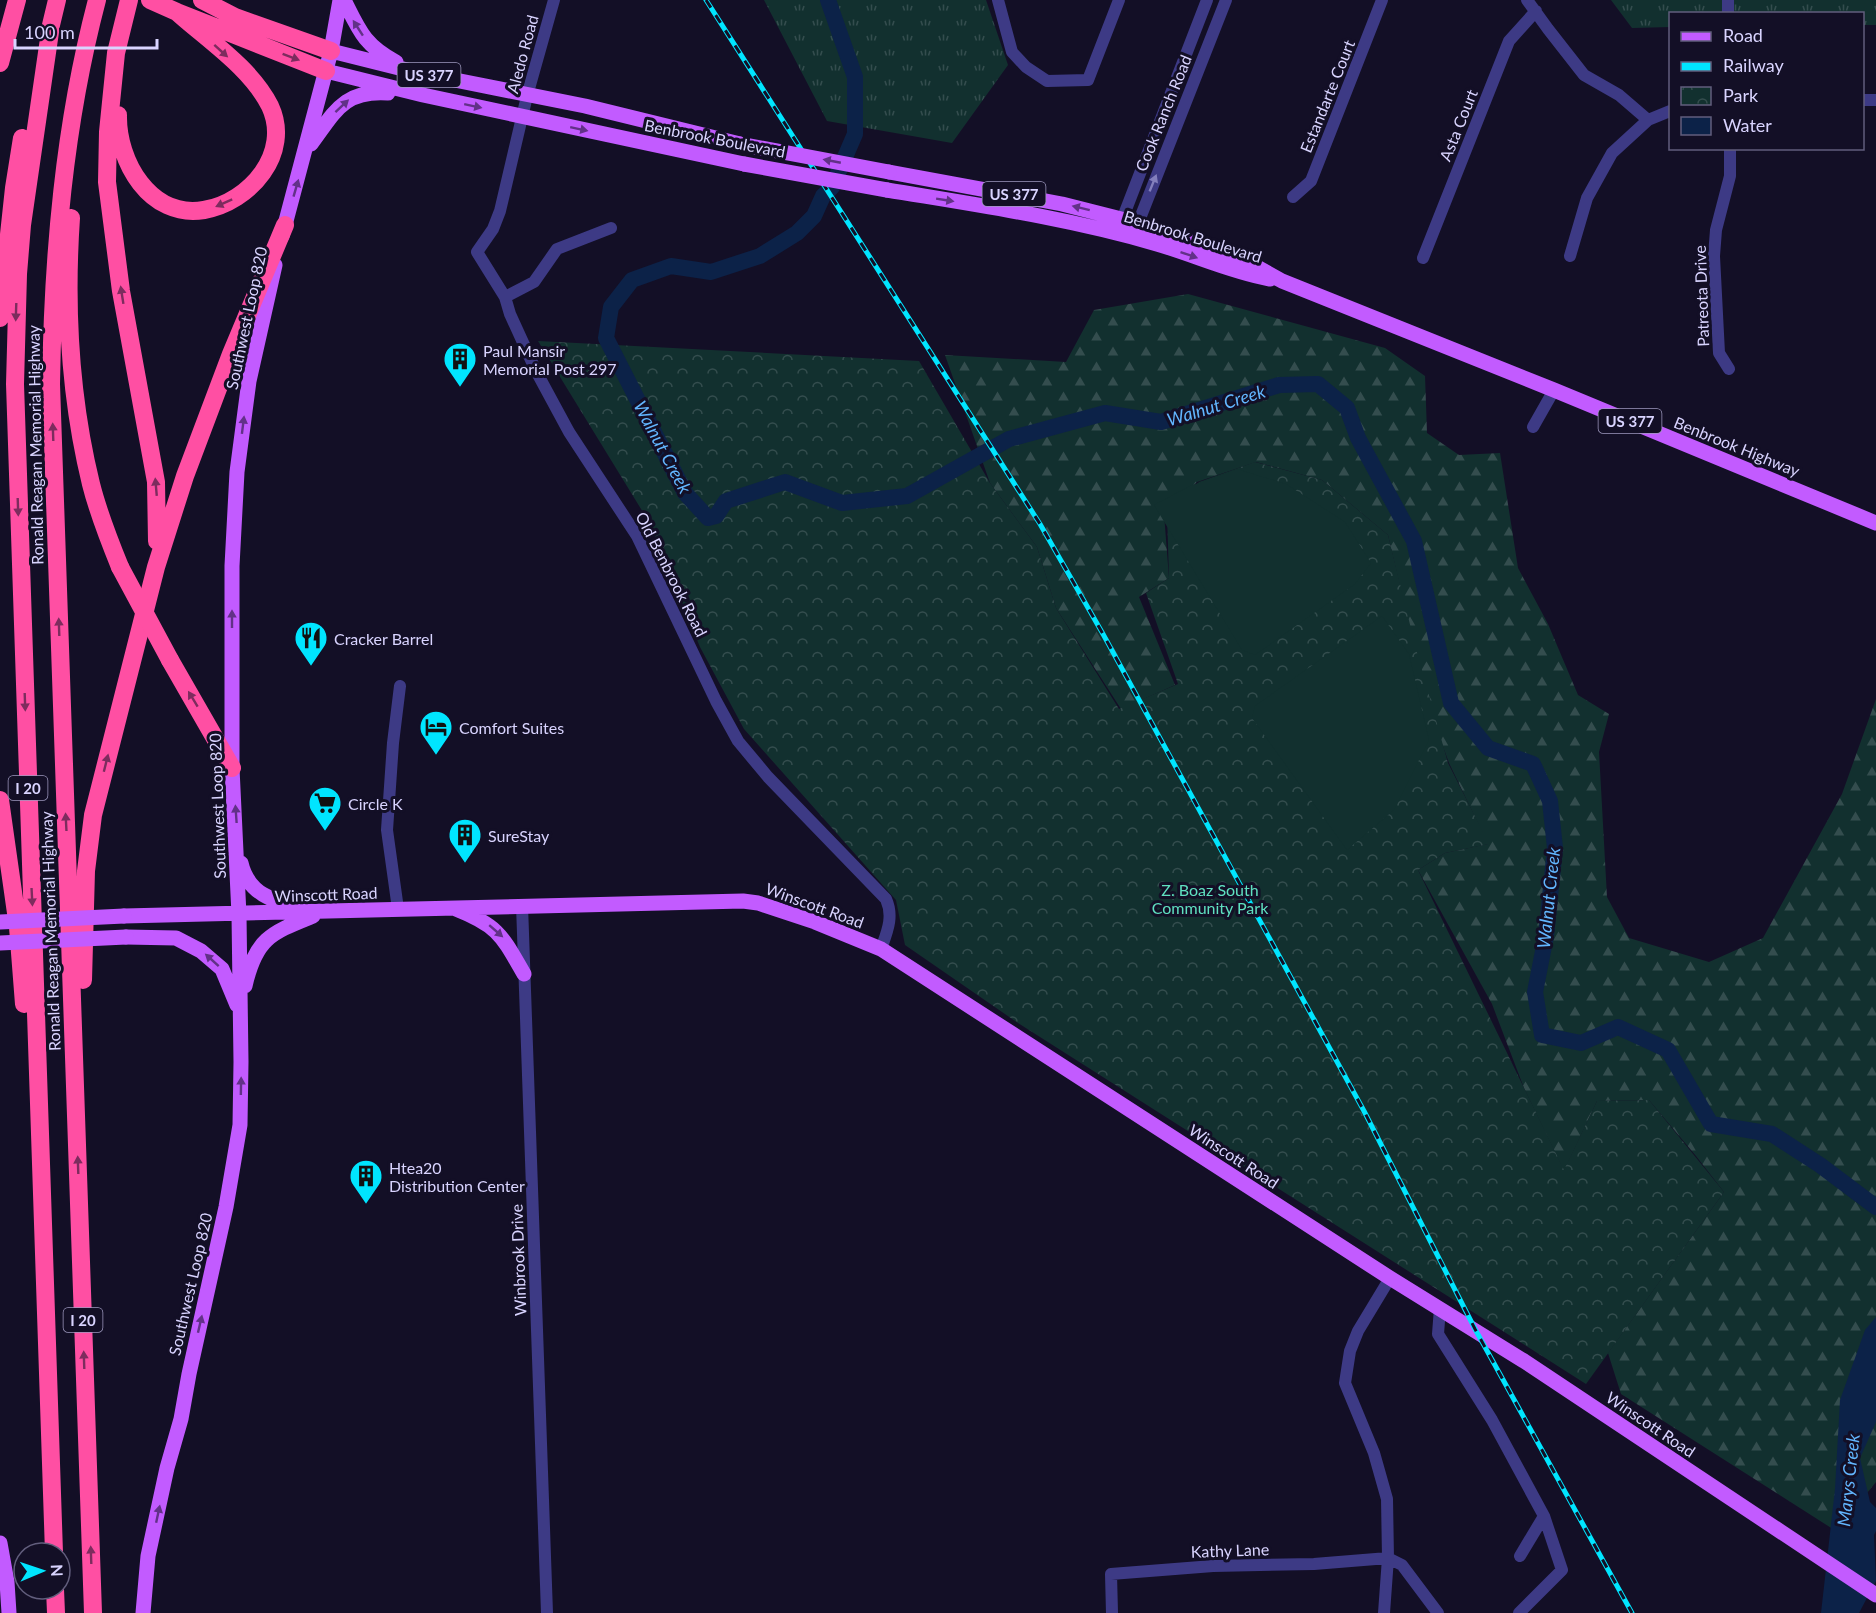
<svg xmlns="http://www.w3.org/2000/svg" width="1876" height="1613" viewBox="0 0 1876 1613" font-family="Lato,sans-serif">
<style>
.grass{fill:url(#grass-tufts)}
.forest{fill:url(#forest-firs)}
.park{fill:url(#park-crowns)}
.pitch{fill:#12302f}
.water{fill:#0c2248}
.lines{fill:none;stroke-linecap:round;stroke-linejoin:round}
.river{stroke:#0c2248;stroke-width:16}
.minor{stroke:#3d3a85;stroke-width:12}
.major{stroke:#c25bff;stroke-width:15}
.highway{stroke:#ff4fa3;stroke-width:18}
.rail-casing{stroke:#00e5ff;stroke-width:5}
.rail{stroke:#130f26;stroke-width:3;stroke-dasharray:9;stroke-linecap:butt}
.major-bridge{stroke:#c25bff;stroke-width:15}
.highway-bridge{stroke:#ff4fa3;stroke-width:18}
.oneway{fill:#623188}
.oneway2{fill:#7d2c5e}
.oneway3{fill:#837fbc}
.labels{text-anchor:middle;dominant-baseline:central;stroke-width:6;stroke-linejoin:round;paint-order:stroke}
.shield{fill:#130f26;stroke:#9e99be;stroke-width:1.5}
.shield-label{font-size:15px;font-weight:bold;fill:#d9d4ff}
.street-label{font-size:16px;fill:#d9d4ff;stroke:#130f26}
.poi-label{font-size:16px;fill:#d9d4ff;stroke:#130f26;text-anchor:start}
.park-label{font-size:16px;fill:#5fe0c0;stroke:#130f26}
.water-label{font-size:18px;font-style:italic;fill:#62b6ff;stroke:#130f26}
</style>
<defs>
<pattern id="grass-tufts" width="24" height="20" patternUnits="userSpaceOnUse" patternTransform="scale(1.5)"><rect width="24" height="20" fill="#12302f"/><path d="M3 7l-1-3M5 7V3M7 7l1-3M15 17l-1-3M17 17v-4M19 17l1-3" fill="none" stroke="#344d4e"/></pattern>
<pattern id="forest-firs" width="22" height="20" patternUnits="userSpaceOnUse" patternTransform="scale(1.5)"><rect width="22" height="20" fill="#12302f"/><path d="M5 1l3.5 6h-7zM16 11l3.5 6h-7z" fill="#344d4e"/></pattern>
<pattern id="park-crowns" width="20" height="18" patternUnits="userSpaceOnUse" patternTransform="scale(1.5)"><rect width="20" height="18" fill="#12302f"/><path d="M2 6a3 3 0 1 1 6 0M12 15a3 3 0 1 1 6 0" fill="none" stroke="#344d4e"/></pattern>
</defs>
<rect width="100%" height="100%" fill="#130f26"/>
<!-- grass -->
<path class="grass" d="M 764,0 L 986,0 L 1008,65 L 952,143 L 827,121 Z
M 1611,0 L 1876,0 L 1876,25 L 1863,25 L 1862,14 L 1670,14 L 1670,27 L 1632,28 Z"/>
<!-- forest -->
<path class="forest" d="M 1188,294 L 1385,348 L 1425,376 L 1427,433 L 1459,455 L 1500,453 L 1518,568 L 1548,624 L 1578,695 L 1609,714 L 1599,752 L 1607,897 L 1629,938 L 1709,962 L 1763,938 L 1842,794 L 1876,699 L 1876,1482 L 1836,1531 L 1621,1394 L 1608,1353 L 1724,1192 L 1696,1156 L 1649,1100 L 1597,1101 L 1564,1171 L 1524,1088 L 1492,1004 L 1418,870 L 1445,853 L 1488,844 L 1449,763 L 1428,705 L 1388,535 L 1322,480 L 1256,462 L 1197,482 L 1164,514 L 1169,578 L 1139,597 L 1175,685 L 1121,709 L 1056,608 L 1037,547 L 990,483 L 945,355 L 1066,362 L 1094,310 Z"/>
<!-- park -->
<path class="park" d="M 538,341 L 919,361 L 990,483 L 1037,547 L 1056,608 L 1119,709 L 1178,684 L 1146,593 L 1169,578 L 1167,512 L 1199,482 L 1255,462 L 1322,480 L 1388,535 L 1416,649 L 1448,763 L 1489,844 L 1445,853 L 1418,870 L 1564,1170 L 1597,1101 L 1649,1100 L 1724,1192 L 1586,1384 L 1018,1023 L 905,945 L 896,900 L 744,729 L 700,647 L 649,522 Z"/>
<!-- pitch -->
<path class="pitch" d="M 1237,469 L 1286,484 L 1345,522 L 1371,563 L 1355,584 L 1255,655 L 1242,650 L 1154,505 L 1190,486 Z
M 1382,616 L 1409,654 L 1429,740 L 1394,810 L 1347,850 L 1252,718 L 1255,706 Z"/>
<!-- water -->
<path class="water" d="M 1876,1317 L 1876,1422 L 1860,1458 L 1870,1502 L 1876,1508 L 1876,1531 L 1874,1535 L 1876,1581 L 1859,1613 L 1821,1613 L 1835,1489 L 1840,1400 L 1865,1330 Z"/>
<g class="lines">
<!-- river -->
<path class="river" d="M 828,0 L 855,77 L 855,134 L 832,187 L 823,196 L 814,216 L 797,233 L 760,256 L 711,272 L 671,266 L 632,280 L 611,307 L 606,338 L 685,493 L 708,518 L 716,516 L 726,501 L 785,482 L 842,503 L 907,496 L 1009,439 L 1105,413 L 1161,422 L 1279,385 L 1318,384 L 1347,408 L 1358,438 L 1414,541 L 1451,703 L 1488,748 L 1533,764 L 1550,801 L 1555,848 L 1546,936 L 1535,992 L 1542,1035 L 1581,1043 L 1618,1027 L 1668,1050 L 1711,1124 L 1772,1134 L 1820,1165 L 1876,1207"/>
<!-- minor -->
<path class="minor" d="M 554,0 L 527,96 L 500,211 L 493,229 L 477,252 L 505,297 L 510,314 L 536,371 L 569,432 L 637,536 L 716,701 L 738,741 L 768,777 L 886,899 C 894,917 887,932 881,949
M 998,0 L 1012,52 L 1026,67 L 1047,81 L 1088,80 L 1119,0
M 1527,0 L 1548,29 L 1584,75 L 1619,95 L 1648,120
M 1728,0 L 1728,14
M 1862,100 L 1876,100
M 1293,197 L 1311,181 L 1382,0
M 1120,225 L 1207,0
M 1135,231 L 1226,0
M 1570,256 L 1587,198 L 1612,153 L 1648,120 L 1670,111
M 1423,258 L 1509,41 L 1536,11
M 505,297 L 534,282 L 557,249 L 611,228
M 1729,369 L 1719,353 L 1714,256 L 1716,230 L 1730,176 L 1730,148
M 1533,427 L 1554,390
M 522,905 L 547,1613
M 398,909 L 387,830 L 393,743 L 400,686
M 1440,1308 L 1438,1334 L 1492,1420 L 1544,1516 L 1520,1556
M 1112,1613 L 1111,1574 L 1213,1566 L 1314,1564 L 1388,1558 L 1402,1565 L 1438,1613
M 1384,1613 L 1388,1558 L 1387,1499 L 1374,1453 L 1345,1383 L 1350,1351 L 1358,1331 L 1390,1278
M 1519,1613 L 1562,1570 L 1544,1516"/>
<!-- major -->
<path class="major" d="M 344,0 C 359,30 364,45 396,62
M 331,51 L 415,72 L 585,106 L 740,144
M 326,71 L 423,95 L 744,164
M 311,144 C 335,112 343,90 388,93
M 889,172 L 1062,204 L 1137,223 L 1239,257 L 1282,281 L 1554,390 L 1876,523
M 887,190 C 977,205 1068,218 1157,244 C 1195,255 1231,272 1270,279
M 282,236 L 331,51 L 340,0
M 241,863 C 248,894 273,901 301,908
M 456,909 C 499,926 502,936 524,974
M 124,916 L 743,901 L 758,903 L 815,922 L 881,949 L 1390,1278 L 1524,1361 L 1876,1595
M 126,937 L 176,938 L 201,951 L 222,969 L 237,1005
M 245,986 C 256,938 271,933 313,916
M 0,1543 L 7,1582 L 9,1613
M 143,1613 L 148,1556 L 167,1468 L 181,1419 L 189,1374 L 226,1207 L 240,1125 L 241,1062 L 239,915 L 232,768 L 232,566 L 237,472 L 249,381 L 275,265"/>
<!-- highway -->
<path class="highway" d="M 129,0 L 116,53 L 108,132 L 107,182 L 121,291 L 156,482 L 157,541
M 150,0 L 177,12 L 326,71
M 202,0 L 235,17 L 331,51
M 0,63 L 17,0
M 118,115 C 117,161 150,219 204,210 C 250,202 292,153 270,106 C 251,68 208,40 177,12
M 71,218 C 65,306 70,398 91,484 C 98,512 109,540 120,567
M 0,318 L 14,188 L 22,138
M 170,660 L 232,768
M 0,800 L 18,927 L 24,1004
M 83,980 L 86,871 L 93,815 L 156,567 L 185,476 L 231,354 L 285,225
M 54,1553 L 15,384 L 18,274 L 22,225 L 51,25 L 57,0
M 55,1589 L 56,1613
M 93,1613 L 51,384 C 53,255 64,125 97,0"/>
<!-- rail casing -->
<g class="rail-casing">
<path id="rail" d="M 706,0 L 1040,524 L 1103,634 L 1364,1111 L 1475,1329 L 1632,1613"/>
</g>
<!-- rail -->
<use href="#rail" class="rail"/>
<!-- major-bridge -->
<path class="major-bridge" d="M 740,144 L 889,172
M 744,164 L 887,190
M 0,922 L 124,916
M 0,943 L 126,937"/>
<!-- highway-bridge -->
<path class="highway-bridge" d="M 120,567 L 170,660"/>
</g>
<!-- one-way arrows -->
<defs><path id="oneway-solid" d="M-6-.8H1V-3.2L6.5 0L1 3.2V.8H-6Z" transform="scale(1.5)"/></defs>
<g class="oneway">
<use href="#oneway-solid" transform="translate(358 28) rotate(-123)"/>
<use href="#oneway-solid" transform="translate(342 106) rotate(-43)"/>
<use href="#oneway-solid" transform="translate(473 106) rotate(12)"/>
<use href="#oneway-solid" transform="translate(579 129) rotate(12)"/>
<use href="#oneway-solid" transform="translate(832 161) rotate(-169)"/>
<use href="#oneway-solid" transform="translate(296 188) rotate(-74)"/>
<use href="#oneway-solid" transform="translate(945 200) rotate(9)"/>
<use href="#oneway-solid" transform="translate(1081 208) rotate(-166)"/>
<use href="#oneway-solid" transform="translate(1189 255) rotate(19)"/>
<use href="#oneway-solid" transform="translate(243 425) rotate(-83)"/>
<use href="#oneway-solid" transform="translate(232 619) rotate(-90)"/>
<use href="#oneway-solid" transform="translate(236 814) rotate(-94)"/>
<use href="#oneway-solid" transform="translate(496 931) rotate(41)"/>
<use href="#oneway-solid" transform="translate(212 960) rotate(-138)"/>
<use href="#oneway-solid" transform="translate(241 1086) rotate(-89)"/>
<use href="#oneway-solid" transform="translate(200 1324) rotate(-77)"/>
<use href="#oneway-solid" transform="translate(158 1514) rotate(-78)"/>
</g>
<g class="oneway2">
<use href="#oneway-solid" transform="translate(221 51) rotate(42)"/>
<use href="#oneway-solid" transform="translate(291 57) rotate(21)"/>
<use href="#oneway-solid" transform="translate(224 203) rotate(156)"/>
<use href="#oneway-solid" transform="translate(122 295) rotate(-99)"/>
<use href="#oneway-solid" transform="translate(16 312) rotate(92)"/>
<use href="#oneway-solid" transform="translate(53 432) rotate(-92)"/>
<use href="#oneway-solid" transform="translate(156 487) rotate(-95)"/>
<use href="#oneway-solid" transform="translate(18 507) rotate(88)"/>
<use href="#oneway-solid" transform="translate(59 627) rotate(-92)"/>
<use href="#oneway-solid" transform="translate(193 699) rotate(-121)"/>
<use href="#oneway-solid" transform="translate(25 702) rotate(88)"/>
<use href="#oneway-solid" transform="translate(106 763) rotate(-76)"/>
<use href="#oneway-solid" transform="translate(66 822) rotate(-93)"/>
<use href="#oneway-solid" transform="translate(32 897) rotate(87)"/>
<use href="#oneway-solid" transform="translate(78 1165) rotate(-92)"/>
<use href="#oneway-solid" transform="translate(84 1360) rotate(-92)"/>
<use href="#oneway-solid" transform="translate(91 1555) rotate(-92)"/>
</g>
<use class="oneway3" href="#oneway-solid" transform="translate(1153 183) rotate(-68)"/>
<!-- icons -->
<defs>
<g id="building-pin" transform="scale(1.725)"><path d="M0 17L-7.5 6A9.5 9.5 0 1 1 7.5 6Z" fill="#00e5ff" stroke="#130f26"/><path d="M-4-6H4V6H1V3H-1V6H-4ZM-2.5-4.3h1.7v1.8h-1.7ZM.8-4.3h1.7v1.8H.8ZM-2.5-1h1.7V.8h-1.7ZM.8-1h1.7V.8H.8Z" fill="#111"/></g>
<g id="restaurant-pin" transform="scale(1.725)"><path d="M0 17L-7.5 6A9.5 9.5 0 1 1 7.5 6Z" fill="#00e5ff" stroke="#130f26"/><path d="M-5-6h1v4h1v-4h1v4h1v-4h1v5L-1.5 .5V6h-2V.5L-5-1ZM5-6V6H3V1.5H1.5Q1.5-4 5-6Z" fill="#111"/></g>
<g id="hotel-pin" transform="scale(1.725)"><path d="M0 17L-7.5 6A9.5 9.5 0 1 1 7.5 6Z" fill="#00e5ff" stroke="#130f26"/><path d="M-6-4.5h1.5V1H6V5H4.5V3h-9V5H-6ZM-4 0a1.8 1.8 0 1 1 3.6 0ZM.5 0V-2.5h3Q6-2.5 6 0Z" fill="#111"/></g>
<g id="supermarket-pin" transform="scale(1.725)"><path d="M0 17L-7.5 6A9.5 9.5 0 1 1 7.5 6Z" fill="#00e5ff" stroke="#130f26"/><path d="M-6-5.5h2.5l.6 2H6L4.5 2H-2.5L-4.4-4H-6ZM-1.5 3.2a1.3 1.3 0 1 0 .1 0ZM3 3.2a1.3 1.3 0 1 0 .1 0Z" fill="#111"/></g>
</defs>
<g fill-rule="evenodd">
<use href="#building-pin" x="460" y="359"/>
<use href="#restaurant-pin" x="311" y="638"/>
<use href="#hotel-pin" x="436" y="727"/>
<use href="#supermarket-pin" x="325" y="803"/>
<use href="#building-pin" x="465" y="835"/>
<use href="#building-pin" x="366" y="1176"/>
</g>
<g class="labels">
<!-- shield labels -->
<g class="shield">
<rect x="397.5" y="63" width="63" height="24" rx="4.5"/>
<rect x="982.5" y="182" width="63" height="24" rx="4.5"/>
<rect x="1598.5" y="409" width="63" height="24" rx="4.5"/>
<rect x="8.5" y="776" width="39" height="24" rx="4.5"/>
<rect x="63.5" y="1308" width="39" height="24" rx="4.5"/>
</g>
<g class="shield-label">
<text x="429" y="75">US 377</text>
<text x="1014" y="194">US 377</text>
<text x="1630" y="421">US 377</text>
<text x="28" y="788">I 20</text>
<text x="83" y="1320">I 20</text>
</g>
<!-- street labels -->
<g class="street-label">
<text transform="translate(522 54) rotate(-75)">Aledo Road</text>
<text transform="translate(1327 96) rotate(-68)">Estandarte Court</text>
<text transform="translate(1163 113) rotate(-68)">Cook Ranch Road</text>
<text transform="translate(1458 125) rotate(-68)">Asta Court</text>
<text transform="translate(715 138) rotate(11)">Benbrook Boulevard</text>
<text transform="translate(1193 236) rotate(17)">Benbrook Boulevard</text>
<text transform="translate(1701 296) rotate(-92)">Patreota Drive</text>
<text transform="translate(246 318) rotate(-78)">Southwest Loop 820</text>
<text transform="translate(35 445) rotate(-91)">Ronald Reagan Memorial Highway</text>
<text transform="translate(1737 446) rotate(22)">Benbrook Highway</text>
<text transform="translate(672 574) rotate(63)">Old Benbrook Road</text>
<text transform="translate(217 806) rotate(-92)">Southwest Loop 820</text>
<text transform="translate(326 894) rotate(-2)">Winscott Road</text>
<text transform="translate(815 905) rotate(20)">Winscott Road</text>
<text transform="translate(50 931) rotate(-92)">Ronald Reagan Memorial Highway</text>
<text transform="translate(1234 1156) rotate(33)">Winscott Road</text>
<text transform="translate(518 1260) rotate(-92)">Winbrook Drive</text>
<text transform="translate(190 1284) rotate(-77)">Southwest Loop 820</text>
<text transform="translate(1651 1424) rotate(34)">Winscott Road</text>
<text transform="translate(1230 1550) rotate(-2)">Kathy Lane</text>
</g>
<!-- poi labels -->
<g class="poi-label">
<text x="483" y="350">Paul Mansir<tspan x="483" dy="18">Memorial Post 297</tspan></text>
<text x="334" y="638">Cracker Barrel</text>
<text x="459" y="727">Comfort Suites</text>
<text x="348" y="803">Circle K</text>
<text x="488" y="835">SureStay</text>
<text x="389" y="1167">Htea20<tspan x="389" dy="18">Distribution Center</tspan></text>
</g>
<!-- park labels -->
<g class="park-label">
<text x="1210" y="889">Z. Boaz South<tspan x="1210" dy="18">Community Park</tspan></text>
</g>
<!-- water labels -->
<g class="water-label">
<text transform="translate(1216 405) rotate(-17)">Walnut Creek</text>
<text transform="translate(663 447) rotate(62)">Walnut Creek</text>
<text transform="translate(1548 898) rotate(-84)">Walnut Creek</text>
<text transform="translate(1848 1480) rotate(-84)">Marys Creek</text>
</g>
</g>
<!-- legend -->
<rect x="1669" y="12" width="195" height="138" fill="#130f26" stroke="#625e7d" stroke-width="1.5"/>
<rect x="1681" y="32" width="30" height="9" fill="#c25bff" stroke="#625e7d" stroke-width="1.5"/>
<text x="1723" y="42" font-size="18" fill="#d9d4ff">Road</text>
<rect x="1681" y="62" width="30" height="9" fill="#00e5ff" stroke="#625e7d" stroke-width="1.5"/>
<text x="1723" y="72" font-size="18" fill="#d9d4ff">Railway</text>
<rect x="1681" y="87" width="30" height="18" fill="url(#park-crowns)" stroke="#625e7d" stroke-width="1.5"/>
<text x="1723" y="102" font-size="18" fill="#d9d4ff">Park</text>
<rect x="1681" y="117" width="30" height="18" fill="#0c2248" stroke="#625e7d" stroke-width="1.5"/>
<text x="1723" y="132" font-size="18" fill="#d9d4ff">Water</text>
<!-- north arrow -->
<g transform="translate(42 1571) rotate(88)"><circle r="28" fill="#130f26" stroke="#625e7d" stroke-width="1.5"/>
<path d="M0-4.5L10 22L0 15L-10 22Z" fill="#00e5ff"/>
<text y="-9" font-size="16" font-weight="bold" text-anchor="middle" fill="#d9d4ff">N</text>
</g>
<!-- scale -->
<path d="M15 39v9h142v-9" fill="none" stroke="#d9d4ff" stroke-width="3"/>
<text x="24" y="39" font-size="18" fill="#d9d4ff" stroke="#130f26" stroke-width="4.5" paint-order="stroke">100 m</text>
</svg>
